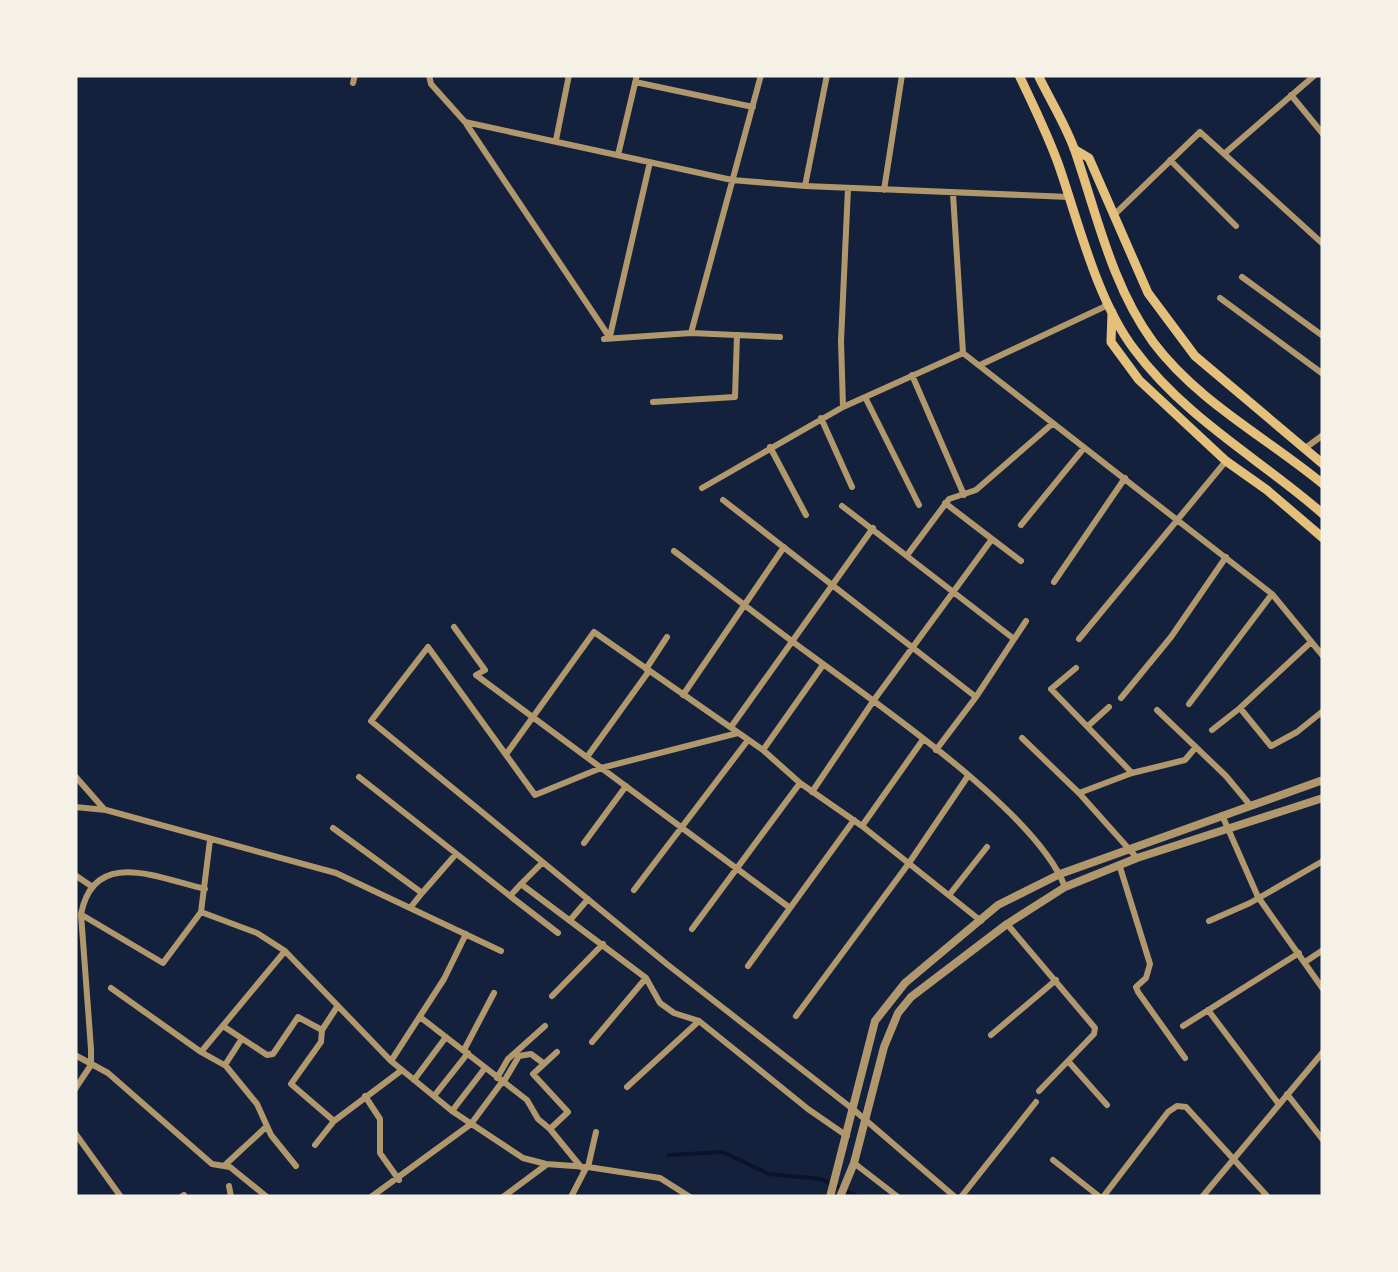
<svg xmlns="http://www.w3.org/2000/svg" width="1398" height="1272" viewBox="0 0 1398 1272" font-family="'Zilla Slab',serif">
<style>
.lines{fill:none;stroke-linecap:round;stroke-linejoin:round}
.stream{stroke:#0b132b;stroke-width:4}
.minor{stroke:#b1986c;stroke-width:6}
.tertiary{stroke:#b1986c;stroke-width:8}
.primary{stroke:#e5c07b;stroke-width:9}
</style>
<rect width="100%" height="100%" fill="#14213d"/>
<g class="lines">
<!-- stream -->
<path class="stream" d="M 669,1155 L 723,1152 L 769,1174 L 821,1179 L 859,1197"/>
<!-- minor -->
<path class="minor" d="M 429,75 L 431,84 L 465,122 L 610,338
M 635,82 L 753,107
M 353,83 L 355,75
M 1291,95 L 1323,134
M 465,122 L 732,180 L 805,186 L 1069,197
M 556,140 L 569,75
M 1224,154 L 1315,75
M 618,155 L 637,75
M 1170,160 L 1236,226
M 805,186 L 827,75
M 884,190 L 902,75
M 953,194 L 963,353 L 1272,594 L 1323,656
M 1115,214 L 1200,132 L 1323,244
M 1242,277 L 1323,336
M 1220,298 L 1323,374
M 691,333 L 761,75
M 610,336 L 650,162
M 604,339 L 691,333 L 780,337
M 980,365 L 1108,305
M 912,375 L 964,495
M 866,399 L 919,505
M 653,402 L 735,397 L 737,335
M 843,407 L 841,341 L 848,188
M 821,418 L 852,487
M 770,447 L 806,515
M 1304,449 L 1323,435
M 702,488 L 843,407 L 963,353
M 723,500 L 976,697
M 945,503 L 992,539
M 842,506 L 1014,639
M 1021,525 L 1084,448
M 674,551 C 719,585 763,620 808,653 C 874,702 1037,812 1065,887
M 908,554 L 949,499 L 976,490 L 1052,424
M 1054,582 L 1125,478
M 454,627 L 485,670 L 476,675 L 790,908
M 1079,639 L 1226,461
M 1076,668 L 1051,689 L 1132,773
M 646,669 L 667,637
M 683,695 L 784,547
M 1121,698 L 1171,637 L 1226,557
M 1189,704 L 1272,594
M 1240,708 L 1271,746 L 1297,732 L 1323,711
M 1157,710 L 1226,776 L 1250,805
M 1088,726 L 1109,707
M 731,727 L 873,528
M 1212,730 L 1240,708 L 1311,642
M 738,733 L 601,768 L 535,795 L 428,647 L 371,721 L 668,965 L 854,1110 L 955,1197
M 1022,738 L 1079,793 L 1137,858
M 763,750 L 823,665
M 936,750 L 976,697 L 1026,621
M 507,753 L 594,632 L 763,750 L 800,783 L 862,826 L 981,921
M 587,757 L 649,671
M 75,776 L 104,809
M 359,777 L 510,896 L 521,884 L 646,978 L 660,1003 L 674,1013 L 699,1021 L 808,1109 L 847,1136
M 812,792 L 874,700 L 992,539 L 1021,561
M 1079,793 L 1132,773 L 1185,760 L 1196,747
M 75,807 L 106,810 L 336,873 L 501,951
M 1222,815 L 1258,897 L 1323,989
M 862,826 L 922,741
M 333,828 L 422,893 L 410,908
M 584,843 L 626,786
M 1119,864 L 1150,964 L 1146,978 L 1136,987 L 1138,992 L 1185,1058
M 75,875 L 91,886
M 521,884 L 542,863
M 634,890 L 748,740
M 422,893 L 456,854
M 950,894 L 987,847
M 510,896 L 558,933
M 201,912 L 257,933 L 285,951 L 391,1061 L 452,1111 L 523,1158 L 546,1164 L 588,1167 L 660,1178 L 690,1197
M 82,915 L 163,963 L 201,912 L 210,840
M 571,919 L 588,899
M 1209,921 L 1250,903 L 1323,861
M 1007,924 L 1095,1028 L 1094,1034 L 1039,1091
M 692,929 L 800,783
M 1305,962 L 1323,950
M 748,966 L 854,820
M 111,988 L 201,1052 L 285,951
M 552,996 L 603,944
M 1208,1010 L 1278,1103
M 796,1016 L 909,863 L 968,776
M 420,1017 L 527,1100 L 538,1119 L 550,1129 L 568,1112 L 533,1074 L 557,1052
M 223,1026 L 267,1055 L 273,1054 L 298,1017 L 322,1030
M 1183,1026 L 1299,953
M 991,1035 L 1056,980
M 592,1042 L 646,978
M 464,1050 L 494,993
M 201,1052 L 226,1066 L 257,1104 L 271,1135 L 296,1166
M 75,1055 L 108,1073 L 212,1164 L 230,1167 L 267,1197
M 391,1061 L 444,979 L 466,934
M 1068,1061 L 1107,1105
M 225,1065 L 241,1040
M 497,1078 L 508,1059 L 545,1026
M 414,1080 L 446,1037
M 503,1083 L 519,1056 L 531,1054 L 543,1063
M 627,1087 L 699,1021
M 75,1089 L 91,1065 L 91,1049 L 81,914 C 94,847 158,878 205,889
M 1287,1094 L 1323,1140
M 365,1096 L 380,1119 L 380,1153 L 399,1180
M 434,1096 L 468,1053
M 452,1111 L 485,1068
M 334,1121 L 291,1084 L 321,1042 L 322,1030 L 337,1007
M 550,1129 L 581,1167
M 75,1133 L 121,1197
M 315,1145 L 334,1121 L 402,1070
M 1053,1160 L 1100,1197
M 854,1163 L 898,1197
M 225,1165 L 266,1127
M 588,1167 L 596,1132
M 229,1186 L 231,1197
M 181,1197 L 184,1195
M 371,1197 L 471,1124 L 502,1082
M 503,1197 L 546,1165
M 571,1197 L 586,1168
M 961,1197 L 1036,1102
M 1103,1197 L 1168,1112 L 1177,1106 L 1186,1107 L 1268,1197
M 1202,1197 L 1323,1052"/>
<!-- tertiary -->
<path class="tertiary" d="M 830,1197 L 875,1021 L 905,983 L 998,905 L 1060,874 L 1323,780
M 840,1197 L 854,1163 L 884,1047 L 898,1013 L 911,997 L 1007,924 L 1065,887 L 1137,858 L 1323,798"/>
<!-- primary -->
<path class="primary" d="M 1019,75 C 1033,105 1048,135 1059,166 C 1079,224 1097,300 1134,349 C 1185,418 1260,459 1323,514
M 1038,75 C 1050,100 1066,125 1075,151 C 1097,215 1112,286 1153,342 C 1198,402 1266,437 1323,484
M 1074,149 L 1089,158 L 1148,293 L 1195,356 L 1323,464
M 1112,312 L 1111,342 L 1139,380 L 1226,461 L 1267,490 L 1323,538"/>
</g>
<!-- border -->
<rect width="1398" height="1272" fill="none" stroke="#f6f1e7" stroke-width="155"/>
</svg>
